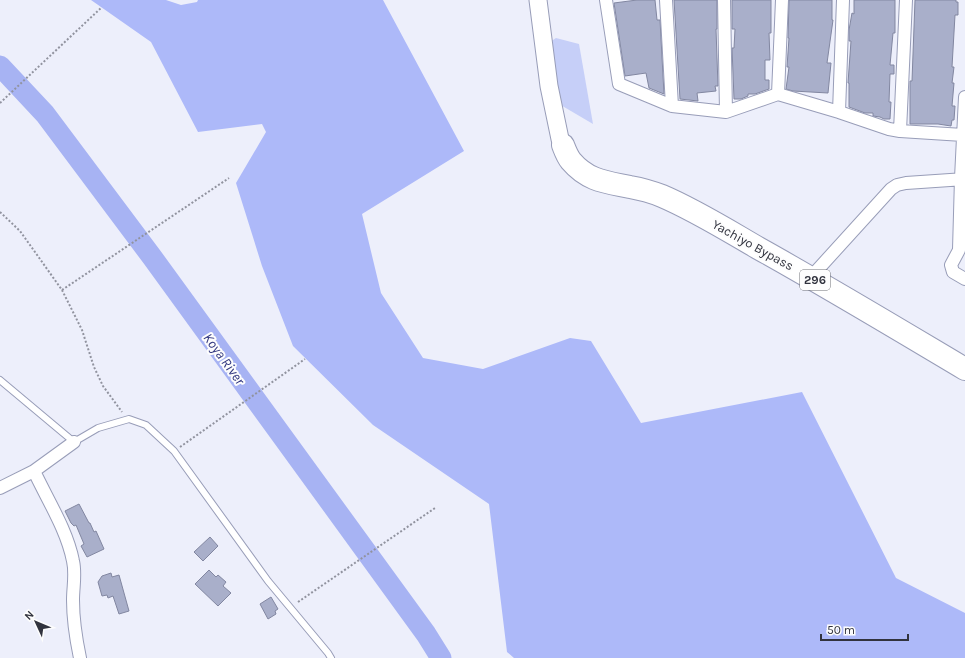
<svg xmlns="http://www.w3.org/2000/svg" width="965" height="658" viewBox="0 0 965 658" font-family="Karla,sans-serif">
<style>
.green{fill:#c6cff8}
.forest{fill:#adb9f9}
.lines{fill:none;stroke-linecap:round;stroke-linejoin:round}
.river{stroke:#a7b3f3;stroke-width:21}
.building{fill:#a9afca;stroke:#8287a1}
.lane-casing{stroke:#989db8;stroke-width:8}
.street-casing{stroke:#989db8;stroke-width:14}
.secondary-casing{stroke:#989db8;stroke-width:19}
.highway-casing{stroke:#989db8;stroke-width:24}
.path{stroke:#91939f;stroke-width:2;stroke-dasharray:2 2;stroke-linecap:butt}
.lane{stroke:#fff;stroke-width:6}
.street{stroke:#fff;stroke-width:12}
.secondary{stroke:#fff;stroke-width:17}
.highway{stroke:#fff;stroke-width:22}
.labels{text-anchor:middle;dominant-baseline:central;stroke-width:4;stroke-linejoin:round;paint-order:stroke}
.shield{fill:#fdfdfd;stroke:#6e7077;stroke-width:1}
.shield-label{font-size:12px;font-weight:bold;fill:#31333e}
.street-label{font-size:13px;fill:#31333e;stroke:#fdfdfd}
.water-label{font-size:14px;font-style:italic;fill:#30367f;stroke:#fdfdfd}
</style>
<rect width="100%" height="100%" fill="#edeffb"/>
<!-- green -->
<path class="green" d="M 556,38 L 579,44 L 593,124 L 559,104 L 550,42 Z"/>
<!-- forest -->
<path class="forest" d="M 91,0 L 166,0 L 181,5 L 197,2 L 198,0 L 383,0 L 464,151 L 362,214 L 381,293 L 423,358 L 483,369 L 570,338 L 591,341 L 641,423 L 802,392 L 896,578 L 965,613 L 965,658 L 514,658 L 507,652 L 489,504 L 373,425 L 293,346 L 262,266 L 236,183 L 266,132 L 262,124 L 198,132 L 151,42 Z"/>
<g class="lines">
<!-- river -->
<path class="river" d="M 0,66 L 45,114 L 152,257 L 426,634 L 441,658"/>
</g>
<!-- building -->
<path class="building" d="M 637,0 L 655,0 L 657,20 L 660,20 L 664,94 L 649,88 L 646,73 L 625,76 L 614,3 Z
M 674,0 L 717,0 L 717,29 L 716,29 L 718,86 L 715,86 L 716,91 L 697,93 L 698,101 L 680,99 Z
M 732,0 L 771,0 L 771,33 L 769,33 L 770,60 L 765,60 L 765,80 L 769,80 L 769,89 L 755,94 L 748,94 L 748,96 L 741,99 L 734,99 L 732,48 L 734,48 L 735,29 L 732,29 Z
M 789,0 L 832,0 L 832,20 L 833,20 L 827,63 L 831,63 L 828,93 L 793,91 L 786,89 L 789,67 L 787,67 L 789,38 L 788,38 Z
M 854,0 L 895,0 L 895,33 L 893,33 L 890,65 L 894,65 L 894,74 L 890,74 L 889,102 L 891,102 L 890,119 L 884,119 L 880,117 L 873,116 L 873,113 L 865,113 L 849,107 L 849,83 L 848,83 L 851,41 L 849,41 L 849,30 L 852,13 L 854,14 Z
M 915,0 L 956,0 L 956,2 L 958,2 L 958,15 L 955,15 L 952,67 L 954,67 L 952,83 L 954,83 L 952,106 L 955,106 L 954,120 L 952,120 L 951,126 L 938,124 L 910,124 L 910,81 L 912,81 Z
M 79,504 L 89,523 L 90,523 L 94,532 L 96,531 L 104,549 L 87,557 L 81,546 L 84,544 L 76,525 L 74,526 L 71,523 L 65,511 Z
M 210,537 L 218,546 L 203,561 L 194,552 Z
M 209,570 L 216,577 L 218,575 L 226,582 L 223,586 L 231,593 L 218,606 L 195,584 Z
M 111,573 L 112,577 L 119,575 L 129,611 L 119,614 L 113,596 L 108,598 L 107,595 L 102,596 L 98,582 L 102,576 Z
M 271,597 L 278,609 L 275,611 L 276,614 L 268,619 L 260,604 Z"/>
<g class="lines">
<!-- lane casing -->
<g class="lane-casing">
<path id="lane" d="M 0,380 L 74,442 L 98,428 L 129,419 L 146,425 L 174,451 L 268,581 L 328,653 L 331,658"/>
</g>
<!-- street casing -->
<g class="street-casing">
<path id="street" d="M 606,0 L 619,84 L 672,106 L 726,112 L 778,94 L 839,112 L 889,129 L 900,131 L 963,135
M 666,0 L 672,106
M 724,0 L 726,112
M 778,94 L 782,0
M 965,97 L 961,178 L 959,250 L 951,265 L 953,272 L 965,279
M 839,112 L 843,0
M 900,131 L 906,0
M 811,277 L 891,189 L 897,185 L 906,183 L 965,179
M 34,471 L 74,442
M 0,488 L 34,471 C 47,499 67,530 73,561 C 76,574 73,587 73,600 C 73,620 76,639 80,658"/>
</g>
<!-- secondary casing -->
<g class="secondary-casing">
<path id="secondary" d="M 538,0 L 549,86 L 560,139 L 563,145"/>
</g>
<!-- highway casing -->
<g class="highway-casing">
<path id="highway" d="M 563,145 C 565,150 567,156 571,161 C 588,181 606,182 630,187 C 641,189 652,192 662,196 C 695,210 727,230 758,248 C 828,287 896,328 965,369"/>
</g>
<!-- path -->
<path class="path" d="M 0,103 L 102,7
M 0,212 L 20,231 L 62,290 L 229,178
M 62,290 L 82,330 L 94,367 L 103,386 L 122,412
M 180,447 L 305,359
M 298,602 L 435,508"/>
<!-- lane -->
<use href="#lane" class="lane"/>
<!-- street -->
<use href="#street" class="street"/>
<!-- secondary -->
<use href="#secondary" class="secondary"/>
<!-- highway -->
<use href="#highway" class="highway"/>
</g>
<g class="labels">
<!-- shield labels -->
<rect class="shield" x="800" y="270" width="30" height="20" rx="3"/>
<g class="shield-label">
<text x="815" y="280">296</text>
</g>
<!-- street labels -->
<g class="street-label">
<text transform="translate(753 245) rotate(29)">Yachiyo Bypass</text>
</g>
<!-- water labels -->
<g class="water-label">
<text transform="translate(224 359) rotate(54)">Koya River</text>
</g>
</g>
<!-- north arrow -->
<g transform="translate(36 622) rotate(314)" stroke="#fdfdfd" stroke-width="3" paint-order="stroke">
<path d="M0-3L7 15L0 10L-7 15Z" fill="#31333e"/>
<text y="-6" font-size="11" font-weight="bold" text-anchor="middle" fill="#31333e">N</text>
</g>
<!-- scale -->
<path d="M821 634v6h87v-6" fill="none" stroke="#31333e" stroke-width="2"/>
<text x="827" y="634" font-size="12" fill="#31333e" stroke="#fdfdfd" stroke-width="3" paint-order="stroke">50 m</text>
</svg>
